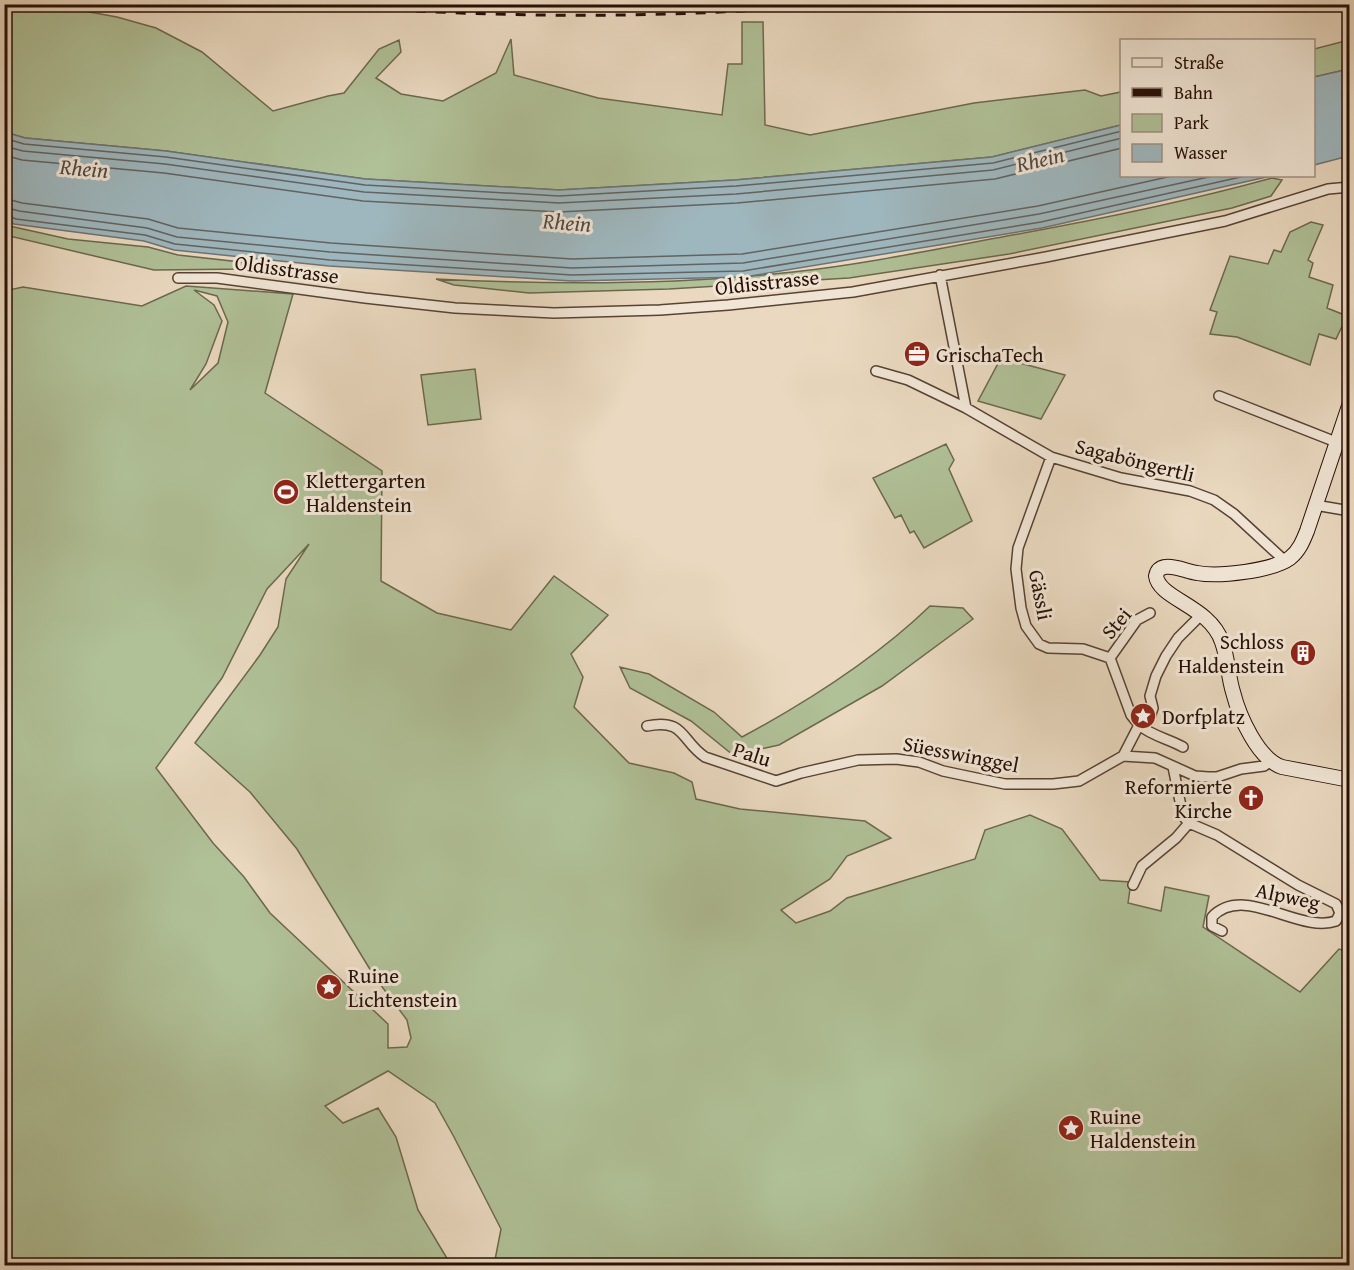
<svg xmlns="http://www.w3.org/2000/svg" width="1354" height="1270" viewBox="0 0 1354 1270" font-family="'Gentium Book Plus',serif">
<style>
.green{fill:#b0c097;stroke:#6c684e;stroke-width:1.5;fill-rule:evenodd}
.water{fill:#9eb7be;stroke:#6e7474;stroke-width:1.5}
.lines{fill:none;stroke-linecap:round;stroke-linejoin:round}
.shore{stroke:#626362;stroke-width:1.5}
.street-casing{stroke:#584234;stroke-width:12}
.secondary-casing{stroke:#270f06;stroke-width:16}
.street{stroke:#f1e6d6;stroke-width:9}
.secondary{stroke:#f1e6d6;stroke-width:14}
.rail{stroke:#270f06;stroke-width:3;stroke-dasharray:10 10;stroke-linecap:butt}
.labels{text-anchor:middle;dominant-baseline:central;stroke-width:6;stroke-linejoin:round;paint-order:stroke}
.street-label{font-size:21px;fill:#270f06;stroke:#f1e6d6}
.poi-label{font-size:21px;fill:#270f06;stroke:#f1e6d6;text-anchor:start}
.water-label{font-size:22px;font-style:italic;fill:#514a46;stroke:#f1e6d6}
</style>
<rect width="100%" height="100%" fill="#ead9c0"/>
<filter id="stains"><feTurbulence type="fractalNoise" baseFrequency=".00333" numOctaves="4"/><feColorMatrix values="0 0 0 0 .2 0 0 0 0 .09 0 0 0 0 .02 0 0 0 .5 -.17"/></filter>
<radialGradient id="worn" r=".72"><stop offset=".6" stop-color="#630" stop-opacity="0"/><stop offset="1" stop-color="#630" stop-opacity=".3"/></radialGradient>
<!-- green -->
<path class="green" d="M 4,5 L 51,5 L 117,17 L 156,28 L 202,52 L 273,111 L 328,96 L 344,93 L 379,49 L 399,40 L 401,52 L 376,78 L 401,94 L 443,101 L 496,73 L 511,39 L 514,75 L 598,98 L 722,115 L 728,64 L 742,64 L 742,22 L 763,22 L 765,125 L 810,135 L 974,103 L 1085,90 L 1101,96 L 1121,92 L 1121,125 L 992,157 L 735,180 L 559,190 L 365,179 L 166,151 L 25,138 L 5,132 Z
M 1349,40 L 1349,69 L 1314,77 L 1314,49 Z
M 1272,178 L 1282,180 L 1271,196 L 1232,208 L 1009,254 L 849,278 L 669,289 L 529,293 L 454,285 L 436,279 C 555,285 675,285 793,272 C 865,264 937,249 1007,236 C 1097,220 1185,202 1272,178 Z
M 1311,222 L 1323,225 L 1308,260 L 1313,263 L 1309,277 L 1333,285 L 1327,308 L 1347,316 L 1336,339 L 1319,334 L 1310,365 L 1237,337 L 1210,334 L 1217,312 L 1210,310 L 1230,256 L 1268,264 L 1274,250 L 1281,252 L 1290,232 Z
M 5,225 L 68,239 L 148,247 L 178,255 L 249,263 L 246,269 L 154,270 L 5,235 Z
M 186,286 L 293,294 L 265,393 L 382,471 L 381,581 L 437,613 L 511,630 L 554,576 L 608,615 L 571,654 L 583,677 L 574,707 L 629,763 L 674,773 L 692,782 L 696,799 L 740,809 L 865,821 L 891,838 L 847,856 L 830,879 L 781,910 L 796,923 L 830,911 L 847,898 L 975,859 L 985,830 L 1030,815 L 1062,829 L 1100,880 L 1131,882 L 1128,903 L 1161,911 L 1165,887 L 1209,896 L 1203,927 L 1300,992 L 1339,949 L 1349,952 L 1349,1265 L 494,1265 L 501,1229 L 454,1137 L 435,1103 L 388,1071 L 325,1106 L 343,1123 L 378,1108 L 396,1137 L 418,1210 L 451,1265 L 5,1265 L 4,291 L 23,287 L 142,306 ZM 194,290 L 217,296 L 228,322 L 218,363 L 190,390 L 206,364 L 222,321 L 214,305 ZM 309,544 L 286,579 L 278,627 L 260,655 L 195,743 L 250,792 L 297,849 L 374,976 L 407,1020 L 411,1038 L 407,1047 L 388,1048 L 388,1024 L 270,913 L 244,877 L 213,843 L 156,768 L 222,678 L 267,589 Z
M 1001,358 L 1065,375 L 1041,419 L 978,401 Z
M 475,369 L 481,419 L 428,425 L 421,375 Z
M 946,444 L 954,460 L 949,469 L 972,521 L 924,548 L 914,531 L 910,533 L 901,515 L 895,518 L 873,478 Z
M 930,606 L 963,608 L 973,619 L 882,686 L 779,745 L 733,755 L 691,721 L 630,688 L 620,667 L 649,674 L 714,712 L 742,737 C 809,701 875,659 930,606 Z"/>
<!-- water -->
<path class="water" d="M 1349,69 L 1349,156 L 1314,165 L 1314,77 Z
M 1121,125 L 1122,176 L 1271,176 L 1042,228 L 744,277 L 572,281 L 329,266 L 174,250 L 144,241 L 14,224 L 5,219 L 5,132 L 25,138 L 166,151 L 365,179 L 559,190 L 735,180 L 992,157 Z"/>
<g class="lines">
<!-- shore -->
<path class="shore" d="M 4,138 L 24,144 L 166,157 L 365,185 L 559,196 L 736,186 L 993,163 L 1122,131
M 4,146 L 23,151 L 165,164 L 364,192 L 559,203 L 736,194 L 993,170 L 1122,138
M 4,155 L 22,160 L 164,173 L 363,201 L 559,212 L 737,203 L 995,179 L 1122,148
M 4,198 L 22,203 L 148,219 L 178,228 L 331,243 L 572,259 L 742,254 L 1038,206 L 1172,176
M 4,207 L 19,211 L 147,228 L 177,237 L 330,252 L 572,268 L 743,263 L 1039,214 L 1213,176
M 4,214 L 16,219 L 145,235 L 175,244 L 330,260 L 572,275 L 743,271 L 1041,222 L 1245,176"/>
<!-- street casing -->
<g class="street-casing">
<path id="street" d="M 940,275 L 966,408
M 178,278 L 217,278 L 365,298 L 455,308 L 554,313 L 660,310 L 728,305 L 853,292 L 1046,257 L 1225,221 L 1328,189 L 1350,187
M 876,371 L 908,380 L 966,408 L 1051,457 L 1121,478 L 1190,491 L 1214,500 L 1234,514 L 1285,561
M 1219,396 L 1336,442
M 1051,457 L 1018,548 L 1016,569 L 1021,608 L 1026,626 L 1039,644 L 1048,648 L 1083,649 L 1110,658 L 1131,715 L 1139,725 L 1150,717 L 1153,708 L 1150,696 L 1156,676 L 1166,656 L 1178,638 L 1202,614
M 1315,505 L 1350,511
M 1110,658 L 1137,620 L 1150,613
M 647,726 C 685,718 681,741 705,757 L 776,781 L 801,773 L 858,760 L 896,759 L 919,762 L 943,771 L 1005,784 L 1053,784 L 1079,781 L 1123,756 L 1139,725 C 1152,736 1169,739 1183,747
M 1123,756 L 1155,758 L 1195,776 L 1208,777 L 1217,777 L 1241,769 L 1264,766 L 1270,762
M 1173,767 L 1183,816 L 1189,823 L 1217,835 L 1298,885 L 1336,904 L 1340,913 L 1336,921 C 1299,934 1244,883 1212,917 L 1212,926 L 1222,931
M 1133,885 L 1142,866 L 1176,838 L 1189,823"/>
</g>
<!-- secondary casing -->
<g class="secondary-casing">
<path id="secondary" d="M 1350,403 L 1307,531 C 1303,541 1299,551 1290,558 C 1272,571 1219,577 1197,573 C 1188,572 1174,565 1165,567 C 1159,568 1157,571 1156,576 C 1159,599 1210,606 1222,642 C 1228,658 1228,676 1233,692 C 1239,716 1258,759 1282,767 L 1350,780"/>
</g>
<!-- street -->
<use href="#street" class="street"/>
<!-- secondary -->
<use href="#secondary" class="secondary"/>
<!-- rail -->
<path class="rail" d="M 316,4 C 492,19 668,19 843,4
M 617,7 L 700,4"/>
</g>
<!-- icons -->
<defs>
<g id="office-disc" transform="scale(1.35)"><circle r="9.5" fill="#8f2418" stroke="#f1e6d6"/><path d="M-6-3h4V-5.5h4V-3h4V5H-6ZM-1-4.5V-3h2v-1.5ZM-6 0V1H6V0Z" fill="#fff"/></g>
<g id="stadium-disc" transform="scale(1.35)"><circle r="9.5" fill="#8f2418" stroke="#f1e6d6"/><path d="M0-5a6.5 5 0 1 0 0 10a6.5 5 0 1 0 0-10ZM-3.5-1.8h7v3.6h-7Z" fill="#fff"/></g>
<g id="building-disc" transform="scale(1.35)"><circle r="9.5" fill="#8f2418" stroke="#f1e6d6"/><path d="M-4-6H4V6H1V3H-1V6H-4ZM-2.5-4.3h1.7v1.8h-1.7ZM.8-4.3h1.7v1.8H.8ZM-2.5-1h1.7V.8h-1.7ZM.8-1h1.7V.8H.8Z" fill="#fff"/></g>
<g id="sight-disc" transform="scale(1.35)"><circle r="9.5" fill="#8f2418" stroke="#f1e6d6"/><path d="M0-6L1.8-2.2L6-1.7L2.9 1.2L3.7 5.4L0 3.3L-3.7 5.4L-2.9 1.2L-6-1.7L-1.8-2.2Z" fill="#fff"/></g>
<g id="church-disc" transform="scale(1.35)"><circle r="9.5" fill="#8f2418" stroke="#f1e6d6"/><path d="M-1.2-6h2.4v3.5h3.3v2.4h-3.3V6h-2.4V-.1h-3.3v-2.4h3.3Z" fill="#fff"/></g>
</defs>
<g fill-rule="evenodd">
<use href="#office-disc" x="917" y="354"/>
<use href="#stadium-disc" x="286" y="492"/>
<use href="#building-disc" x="1303" y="653"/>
<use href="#sight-disc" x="1143" y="716"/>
<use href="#church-disc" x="1251" y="798"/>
<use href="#sight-disc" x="329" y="987"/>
<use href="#sight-disc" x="1071" y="1128"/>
</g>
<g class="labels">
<!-- street labels -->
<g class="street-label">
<text transform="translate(287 269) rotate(8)">Oldisstrasse</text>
<text transform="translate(767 282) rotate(-6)">Oldisstrasse</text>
<text transform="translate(1135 460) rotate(14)">Sagaböngertli</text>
<text transform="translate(1041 595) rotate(79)">Gässli</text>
<text transform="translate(1116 623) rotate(-50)">Stei</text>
<text transform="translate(752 754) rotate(18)">Palu</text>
<text transform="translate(961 754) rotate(11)">Süesswinggel</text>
<text transform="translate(1288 896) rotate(12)">Alpweg</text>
</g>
<!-- poi labels -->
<g class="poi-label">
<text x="936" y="354">GrischaTech</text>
<text x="306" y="480">Klettergarten<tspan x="306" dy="24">Haldenstein</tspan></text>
<text x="1284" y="641" text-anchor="end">Schloss<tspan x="1284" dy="24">Haldenstein</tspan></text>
<text x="1162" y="716">Dorfplatz</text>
<text x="1232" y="786" text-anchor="end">Reformierte<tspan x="1232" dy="24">Kirche</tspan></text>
<text x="348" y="975">Ruine<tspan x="348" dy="24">Lichtenstein</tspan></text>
<text x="1090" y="1116">Ruine<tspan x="1090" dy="24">Haldenstein</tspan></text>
</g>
<!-- water labels -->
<g class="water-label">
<text transform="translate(1040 159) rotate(-13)">Rhein</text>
<text transform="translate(84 168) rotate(5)">Rhein</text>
<text transform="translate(567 222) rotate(4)">Rhein</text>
</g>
</g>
<!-- margin -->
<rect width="1354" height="1270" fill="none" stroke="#ead9c0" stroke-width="24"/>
<rect x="6" y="6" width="1342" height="1258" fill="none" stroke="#270f06" stroke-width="3"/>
<rect x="12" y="12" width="1330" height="1246" fill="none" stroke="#270f06" stroke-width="1.5"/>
<!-- legend -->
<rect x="1120" y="39" width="195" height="138" fill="#f1e6d6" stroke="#a09083" stroke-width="1.5"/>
<rect x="1132" y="58" width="30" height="9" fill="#f1e6d6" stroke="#a09083" stroke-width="1.5"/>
<text x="1174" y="69" font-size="18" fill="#270f06">Straße</text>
<rect x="1132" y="88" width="30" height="9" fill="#270f06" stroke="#a09083" stroke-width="1.5"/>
<text x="1174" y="99" font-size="18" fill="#270f06">Bahn</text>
<rect x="1132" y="114" width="30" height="18" fill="#b0c097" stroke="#a09083" stroke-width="1.5"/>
<text x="1174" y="129" font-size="18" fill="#270f06">Park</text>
<rect x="1132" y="144" width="30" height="18" fill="#9eb7be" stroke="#a09083" stroke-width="1.5"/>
<text x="1174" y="159" font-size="18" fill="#270f06">Wasser</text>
<rect width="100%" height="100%" filter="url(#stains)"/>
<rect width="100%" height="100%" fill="url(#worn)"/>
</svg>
